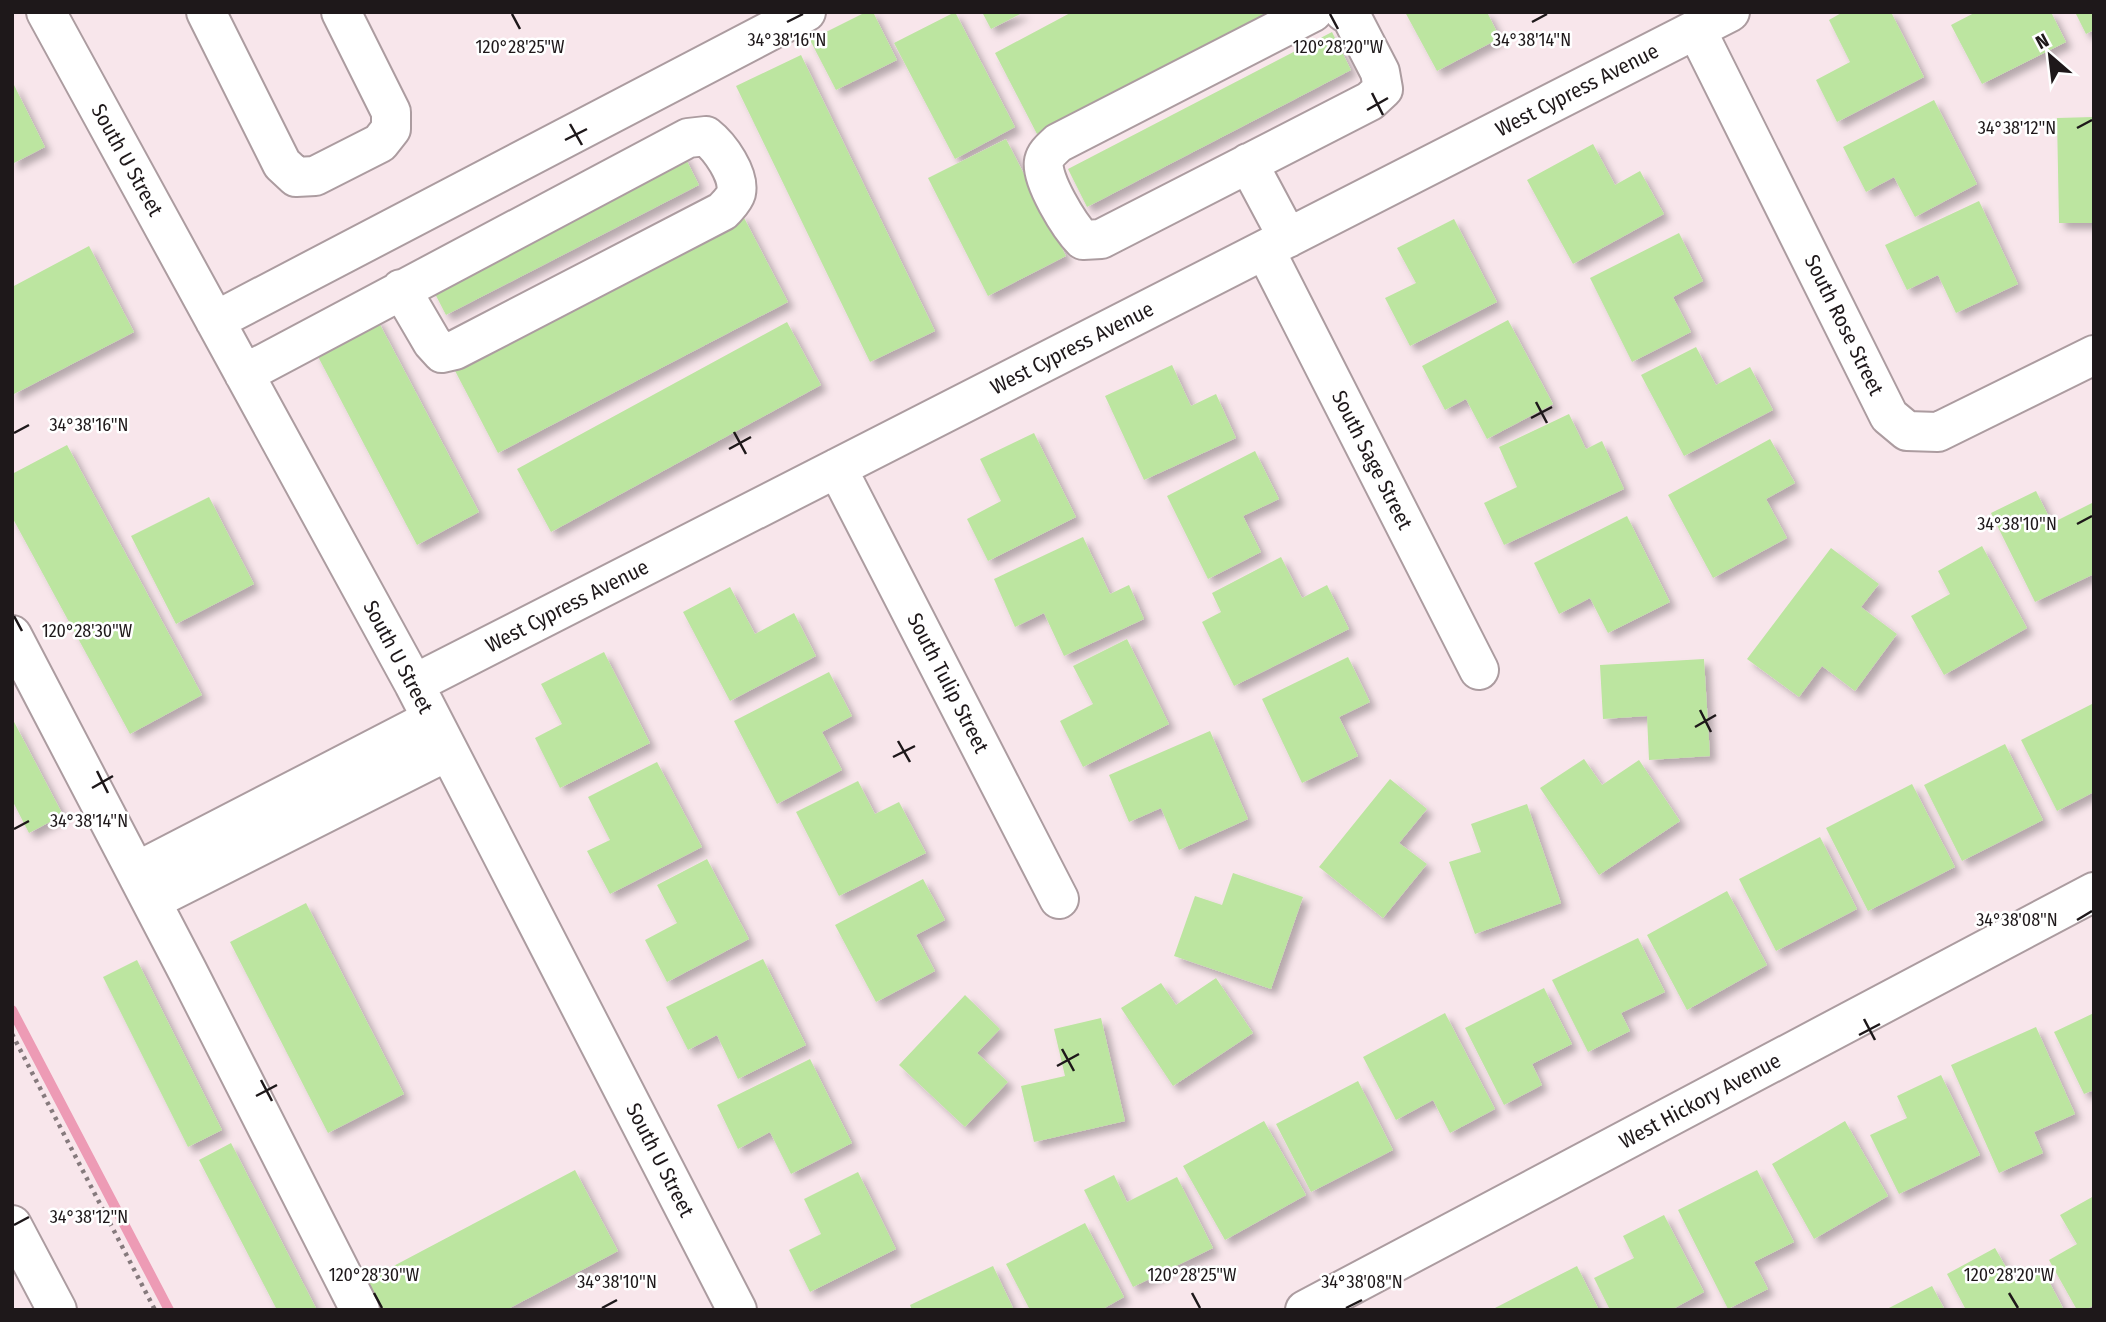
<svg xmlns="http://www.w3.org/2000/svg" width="2106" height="1322" viewBox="0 0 2106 1322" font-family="'Fira Sans Condensed',sans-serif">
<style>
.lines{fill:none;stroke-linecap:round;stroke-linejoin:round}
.stream{stroke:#ed9bb5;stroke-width:10}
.building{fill:#bce5a0;filter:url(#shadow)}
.minor-casing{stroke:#ac9ca0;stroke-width:42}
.path{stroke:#867a7d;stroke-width:4.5;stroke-dasharray:3.5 5;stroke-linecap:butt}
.minor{stroke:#fff;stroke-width:38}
.ticks{fill:none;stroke:#1e181a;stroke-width:2.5}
.labels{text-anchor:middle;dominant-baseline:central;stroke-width:5;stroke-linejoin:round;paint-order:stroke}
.street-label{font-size:21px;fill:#1e181a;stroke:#fff}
.ticks-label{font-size:18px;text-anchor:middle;fill:#1e181a;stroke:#fff;stroke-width:5;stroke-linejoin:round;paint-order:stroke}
</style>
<defs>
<filter id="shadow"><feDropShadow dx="6" dy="6" stdDeviation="3.5" flood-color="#0004"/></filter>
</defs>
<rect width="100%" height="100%" fill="#f8e6eb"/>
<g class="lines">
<!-- stream -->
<path class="stream" d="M 12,1010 L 169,1310"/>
</g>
<!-- building -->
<path class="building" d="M 866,12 L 873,12 L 897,60 L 836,90 L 810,40 Z
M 955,12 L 1015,127 L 955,159 L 894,43 Z
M 982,12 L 1024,12 L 991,29 Z
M 1072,12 L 1271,12 L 1037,134 L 995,53 Z
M 1405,12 L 1487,12 L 1500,38 L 1437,71 Z
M 1843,12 L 1891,12 L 1924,77 L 1837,122 L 1816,80 L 1850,62 L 1829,20 Z
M 1976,12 L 2051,12 L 2066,42 L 1982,84 L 1951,25 Z
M 2075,12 L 2094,12 L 2094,30 L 2086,34 Z
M 1332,32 L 1351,70 L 1087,207 L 1068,169 Z
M 801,55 L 935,331 L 870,362 L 736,86 Z
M 12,81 L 45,147 L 12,164 Z
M 1934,100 L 1977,184 L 1915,217 L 1894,177 L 1866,192 L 1843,147 Z
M 2094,117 L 2094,223 L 2059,223 L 2057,118 Z
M 1006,139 L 1066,256 L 988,296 L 928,178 Z
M 1593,144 L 1615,185 L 1640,171 L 1664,214 L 1573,264 L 1527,180 Z
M 683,153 L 699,185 L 446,315 L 430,284 Z
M 1979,201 L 2018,284 L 1956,313 L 1938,275 L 1907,290 L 1885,245 Z
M 742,214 L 788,302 L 498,453 L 452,365 Z
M 1454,219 L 1497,302 L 1410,346 L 1385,298 L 1416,283 L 1397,248 Z
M 1679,233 L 1703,281 L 1673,297 L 1691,332 L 1632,362 L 1590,278 Z
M 89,246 L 134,332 L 12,395 L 12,287 Z
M 376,317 L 479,512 L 417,545 L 314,349 Z
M 1508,320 L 1553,404 L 1487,439 L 1466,399 L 1445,410 L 1422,366 Z
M 787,322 L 821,385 L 551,532 L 517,469 Z
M 1696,347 L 1716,385 L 1750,367 L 1773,410 L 1684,456 L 1641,375 Z
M 1172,365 L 1191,406 L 1216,394 L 1236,438 L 1144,480 L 1105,396 Z
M 1569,414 L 1586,449 L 1602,441 L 1624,489 L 1504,545 L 1484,503 L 1517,487 L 1499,447 Z
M 1034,433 L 1076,517 L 988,561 L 967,519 L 1001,501 L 980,459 Z
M 1770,439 L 1795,483 L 1766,499 L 1787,538 L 1713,578 L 1668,495 Z
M 67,445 L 202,695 L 130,734 L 12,517 L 12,474 Z
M 1255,451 L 1279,499 L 1243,516 L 1261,552 L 1208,579 L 1167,496 Z
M 2036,491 L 2052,523 L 2094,502 L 2094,574 L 2035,602 L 1991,513 Z
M 209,497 L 254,584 L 176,624 L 131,536 Z
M 1627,516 L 1670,602 L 1608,633 L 1590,598 L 1559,614 L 1534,563 Z
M 1083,537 L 1110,594 L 1129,585 L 1144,619 L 1064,656 L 1044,613 L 1015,627 L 994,579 Z
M 1982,546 L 2027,628 L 1944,675 L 1911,616 L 1950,594 L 1938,571 Z
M 1831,548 L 1879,584 L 1861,607 L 1897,634 L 1855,691 L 1822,666 L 1799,697 L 1747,659 Z
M 1281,557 L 1302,598 L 1327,585 L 1349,629 L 1234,686 L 1202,622 L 1221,612 L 1212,593 Z
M 730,587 L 755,634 L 794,613 L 816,656 L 730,701 L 683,612 Z
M 1127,639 L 1169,724 L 1083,767 L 1060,721 L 1093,704 L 1073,666 Z
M 604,652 L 650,743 L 560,788 L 535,738 L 562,724 L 541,684 Z
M 1348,657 L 1370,702 L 1339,717 L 1358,756 L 1302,783 L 1262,699 Z
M 1704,659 L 1710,756 L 1649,760 L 1647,716 L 1603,719 L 1600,665 Z
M 829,672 L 852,716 L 822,732 L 842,770 L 777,804 L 734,721 Z
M 2094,703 L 2094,792 L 2057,811 L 2021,740 Z
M 12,718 L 63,815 L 29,833 L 12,800 Z
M 1210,731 L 1248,819 L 1179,850 L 1161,808 L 1129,822 L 1109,775 Z
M 2005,744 L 2043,820 L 1962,861 L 1924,785 Z
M 1584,759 L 1602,785 L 1639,760 L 1680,821 L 1599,875 L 1540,788 Z
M 657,762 L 702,847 L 610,894 L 587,851 L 610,840 L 588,797 Z
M 1390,779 L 1427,809 L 1399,843 L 1427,864 L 1383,918 L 1319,867 Z
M 858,781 L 875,814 L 899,802 L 926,853 L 839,896 L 796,812 Z
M 1912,784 L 1955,867 L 1868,911 L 1826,828 Z
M 1527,804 L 1561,903 L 1475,934 L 1449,862 L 1481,852 L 1471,824 Z
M 1820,837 L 1857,909 L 1776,951 L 1739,879 Z
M 707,859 L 749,939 L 667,982 L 645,940 L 677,923 L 657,885 Z
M 1233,873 L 1303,897 L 1271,989 L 1174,956 L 1195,896 L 1222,905 Z
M 923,879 L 945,920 L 916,935 L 935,971 L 876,1002 L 835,925 Z
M 1727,891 L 1767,965 L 1687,1010 L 1647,935 Z
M 306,903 L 404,1094 L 328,1133 L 230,942 Z
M 1638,938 L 1665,992 L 1621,1013 L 1630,1031 L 1588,1052 L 1552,980 Z
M 763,959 L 806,1045 L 738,1079 L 717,1035 L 688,1050 L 666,1007 Z
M 137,960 L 222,1130 L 188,1147 L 103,977 Z
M 1216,978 L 1253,1033 L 1173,1086 L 1121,1008 L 1161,983 L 1176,1005 Z
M 1544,988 L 1572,1044 L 1532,1064 L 1542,1085 L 1504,1105 L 1465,1028 Z
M 965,995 L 1000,1029 L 977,1053 L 1008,1082 L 965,1127 L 899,1065 Z
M 1445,1013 L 1495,1109 L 1450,1133 L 1433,1100 L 1396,1120 L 1363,1057 Z
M 2094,1013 L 2094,1090 L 2084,1094 L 2054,1032 Z
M 1101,1018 L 1125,1121 L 1034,1142 L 1021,1086 L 1065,1076 L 1054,1029 Z
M 2036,1027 L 2075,1114 L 2034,1132 L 2043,1153 L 1999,1173 L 1951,1065 Z
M 810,1059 L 852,1143 L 791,1174 L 770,1132 L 738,1149 L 717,1105 Z
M 1941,1075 L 1980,1155 L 1899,1194 L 1870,1135 L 1907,1118 L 1897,1096 Z
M 1358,1081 L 1393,1150 L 1311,1192 L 1276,1124 Z
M 1264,1121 L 1306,1195 L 1225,1240 L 1183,1166 Z
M 1845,1121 L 1888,1196 L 1814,1239 L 1772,1164 Z
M 231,1143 L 317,1310 L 277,1310 L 199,1160 Z
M 575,1170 L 618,1251 L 506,1310 L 364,1310 L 352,1288 Z
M 1757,1170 L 1794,1242 L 1754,1262 L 1768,1289 L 1728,1309 L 1678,1210 Z
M 858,1172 L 896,1249 L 810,1292 L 789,1250 L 821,1234 L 804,1199 Z
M 1114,1175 L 1127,1202 L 1177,1177 L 1213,1248 L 1133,1287 L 1084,1190 Z
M 2094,1196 L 2094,1305 L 2085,1310 L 2077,1310 L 2049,1260 L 2077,1244 L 2060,1215 Z
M 1664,1215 L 1704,1292 L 1671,1310 L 1610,1310 L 1594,1278 L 1634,1258 L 1623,1236 Z
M 1085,1223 L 1124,1297 L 1101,1310 L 1030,1310 L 1006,1264 Z
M 1995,1248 L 2014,1281 L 2041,1266 L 2064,1310 L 1966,1310 L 1947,1274 Z
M 993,1266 L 1014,1310 L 912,1310 L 910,1305 Z
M 1577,1266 L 1599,1310 L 1496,1310 L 1495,1308 Z
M 1932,1286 L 1945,1310 L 1885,1310 Z"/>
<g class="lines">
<!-- minor casing -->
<g class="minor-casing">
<path id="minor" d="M 46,12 L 414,684 L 737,1310
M 206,12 L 282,164 L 296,177 L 315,176 L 380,143 L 391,129 L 391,112 L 341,12
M 1313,12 L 1058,143 C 1052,149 1046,153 1044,161 C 1040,179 1070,227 1083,240 L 1101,239 L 1370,101 L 1383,89 L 1380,72 L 1351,16 L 1344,12
M 1696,29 L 1889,416 L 1907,431 L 1938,432 L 2094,355
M 1248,163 L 1288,238
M 1265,250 L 1479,670
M 215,321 L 806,12
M 244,374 L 688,138 L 706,136 C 720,147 740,175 736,193 C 734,200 727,206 723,211 L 455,350 L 442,353 L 432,342 L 401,289
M 837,468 L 1059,899
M 12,635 L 187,970 L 360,1310
M 414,684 L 1730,12
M 136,872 L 432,719
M 151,901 L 448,751
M 12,1225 L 57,1310
M 1305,1310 L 2094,892"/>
</g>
<!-- path -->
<path class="path" d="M 12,1034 L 155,1310"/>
<!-- minor -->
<use href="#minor" class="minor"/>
</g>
<!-- ticks -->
<path class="ticks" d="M 512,14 L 520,29M 1330,14 L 1338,29M 787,22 L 803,14M 1532,22 L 1547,14M 1372,93 L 1383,115M 1367,110 L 1388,98M 570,124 L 582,145M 2077,128 L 2092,120M 565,140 L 587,129M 1536,402 L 1547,423M 1531,418 L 1552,407M 734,432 L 746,454M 14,433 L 29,425M 729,449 L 751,437M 2077,524 L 2092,516M 14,616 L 22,631M 1700,710 L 1711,732M 1695,727 L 1716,715M 898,741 L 910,762M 893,757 L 915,746M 97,771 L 108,793M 92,788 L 113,776M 14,829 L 29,821M 2077,920 L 2092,911M 1864,1019 L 1875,1040M 1859,1035 L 1880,1024M 1062,1049 L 1074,1071M 1057,1066 L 1079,1054M 261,1080 L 272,1101M 256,1096 L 277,1085M 14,1225 L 29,1217M 374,1293 L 382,1308M 1192,1293 L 1200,1308M 2009,1293 L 2018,1308M 602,1308 L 617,1300M 1346,1308 L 1362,1300"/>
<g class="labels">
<!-- street labels -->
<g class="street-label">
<text transform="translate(1577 90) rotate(-27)">West Cypress Avenue</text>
<text transform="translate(127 160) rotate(61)">South U Street</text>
<text transform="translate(1844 325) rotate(64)">South Rose Street</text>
<text transform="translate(1072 348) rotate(-27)">West Cypress Avenue</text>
<text transform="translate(1372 460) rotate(63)">South Sage Street</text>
<text transform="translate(567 606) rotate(-27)">West Cypress Avenue</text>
<text transform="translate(398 657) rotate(62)">South U Street</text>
<text transform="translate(948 683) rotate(63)">South Tulip Street</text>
<text transform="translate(1700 1101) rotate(-28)">West Hickory Avenue</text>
<text transform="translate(660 1160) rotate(63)">South U Street</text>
</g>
</g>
<g class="ticks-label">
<text x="787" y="46">34°38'16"N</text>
<text x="1532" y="46">34°38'14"N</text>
<text x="520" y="53">120°28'25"W</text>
<text x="1338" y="53">120°28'20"W</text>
<text x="2017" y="134">34°38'12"N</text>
<text x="89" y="431">34°38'16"N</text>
<text x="2017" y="530">34°38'10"N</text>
<text x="87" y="637">120°28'30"W</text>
<text x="89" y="827">34°38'14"N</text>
<text x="2017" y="926">34°38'08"N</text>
<text x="89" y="1223">34°38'12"N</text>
<text x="374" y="1281">120°28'30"W</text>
<text x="1192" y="1281">120°28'25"W</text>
<text x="2009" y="1281">120°28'20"W</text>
<text x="617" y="1288">34°38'10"N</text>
<text x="1362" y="1288">34°38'08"N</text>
</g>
<!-- border -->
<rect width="2106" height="1322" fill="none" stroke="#1e181a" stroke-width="28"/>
<!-- north arrow -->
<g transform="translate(2050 56) rotate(332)" stroke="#ffffff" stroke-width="5" paint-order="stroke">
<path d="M0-5L12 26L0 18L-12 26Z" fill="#1e181a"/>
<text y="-10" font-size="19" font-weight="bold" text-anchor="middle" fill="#1e181a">N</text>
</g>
</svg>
